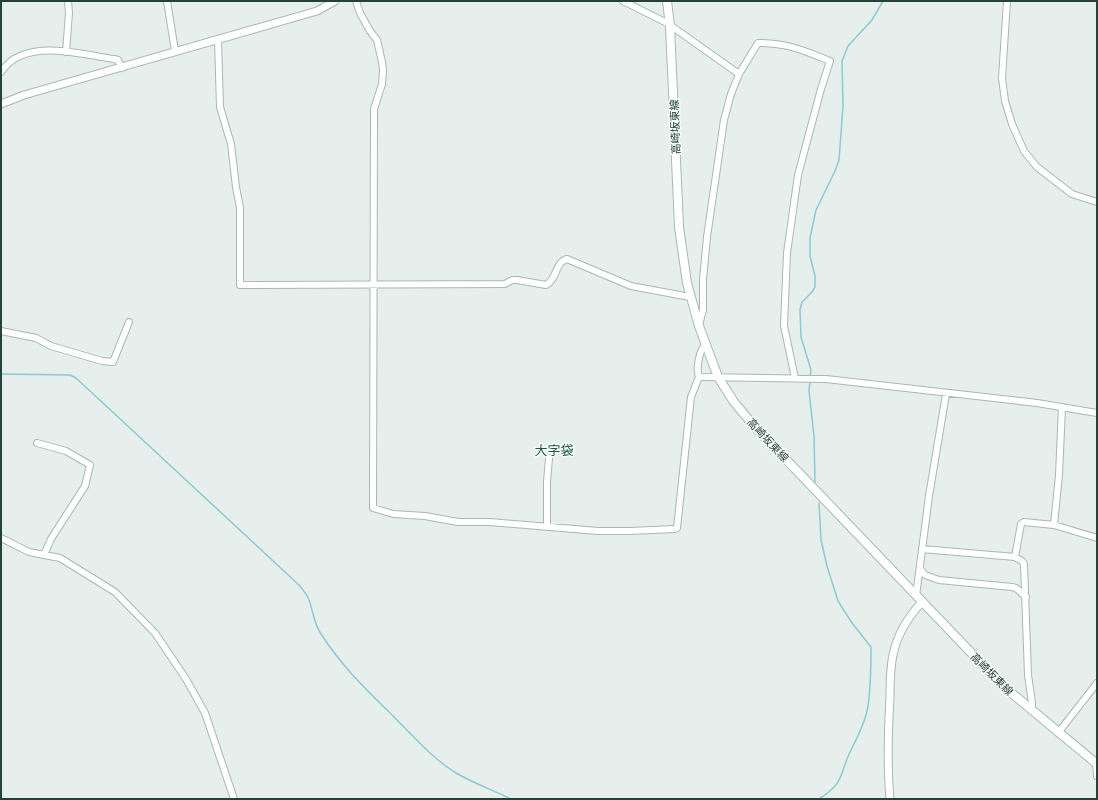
<svg xmlns="http://www.w3.org/2000/svg" width="1098" height="800" viewBox="0 0 1098 800" font-family="'PT Sans Narrow','Noto Sans JP',sans-serif">
<style>
.lines{fill:none;stroke-linecap:round;stroke-linejoin:round}
.stream{stroke:#8ec9d4;stroke-width:1.5}
.minor-casing{stroke:#a8b8b2;stroke-width:8}
.tertiary-casing{stroke:#a8b8b2;stroke-width:9}
.secondary-casing{stroke:#a4bbb3;stroke-width:10}
.minor{stroke:#fff;stroke-width:6}
.tertiary{stroke:#fff;stroke-width:7}
.secondary{stroke:#fff;stroke-width:8}
.labels{text-anchor:middle;dominant-baseline:central;stroke-width:3;stroke-linejoin:round;paint-order:stroke}
.street-label{font-size:11px;fill:#24423a;stroke:#f7fbf9}
.quarter-label{font-size:13px;fill:#1f5548;stroke:#f7fbf9}
</style>
<rect width="100%" height="100%" fill="#e6efeb"/>
<g class="lines">
<!-- stream -->
<path class="stream" d="M 1,374 L 70,375 L 76,378 L 299,585 C 302,589 307,594 309,600 C 313,611 314,624 321,634 C 343,668 367,690 395,718 C 415,738 432,758 456,773 C 473,783 493,790 511,799
M 810,377 L 811,370 L 801,337 L 800,310 L 802,302 L 812,292 L 815,287 L 815,276 L 810,256 L 810,238 L 816,210 L 835,171 L 839,160 L 843,106 L 842,61 L 848,46 L 872,20 L 883,1
M 810,381 L 809,391 L 814,436 L 815,483
M 819,503 L 821,540 L 827,566 L 838,601 L 852,623 L 871,647 C 871,666 871,686 868,706 C 866,721 857,738 850,752 C 839,776 845,782 819,799"/>
<!-- minor casing -->
<g class="minor-casing">
<path id="minor" d="M 167,1 L 175,51
M 356,1 L 360,13 L 370,31 L 377,40 L 382,62 L 383,70 L 382,84 L 374,109 L 373,508 L 393,514 L 425,516 L 458,522 L 490,522 L 598,531 L 630,531 L 675,529 L 677,528 L 691,397 L 699,377 L 702,377 L 826,379 L 1037,403 L 1097,413
M 623,1 L 667,23 L 739,74
M 1007,1 L 1002,78 L 1005,101 L 1012,124 L 1024,151 L 1037,167 L 1072,194 L 1097,202
M 218,40 L 220,107 L 231,144 L 236,187 L 240,208 L 240,285 L 505,284 L 512,280 L 517,280 L 546,285 C 557,280 555,262 567,259 L 631,286 L 690,297
M 66,52 L 69,13 L 68,1
M 1,72 C 6,65 12,59 20,56 C 47,44 86,55 114,59 L 118,60 L 122,68
M 699,325 L 703,310 L 703,280 L 707,237 L 724,120 L 731,94 L 739,74 L 758,43 C 788,43 802,50 830,61 L 821,89 L 798,175 L 787,253 L 784,326 L 795,378
M 1,331 L 36,338 L 51,346 L 102,361 L 113,362 L 129,322
M 699,377 C 696,369 699,351 705,345
M 37,443 L 66,451 L 90,465 L 85,486 L 51,539 L 44,555
M 1054,525 L 1059,475 L 1062,407
M 547,527 L 547,482 L 549,458
M 1,538 L 29,552 L 60,558 L 115,592 L 155,633 L 186,679 L 205,713 L 234,799
M 922,549 L 1015,557 L 1022,561 L 1024,564 L 1028,675 L 1032,703 L 1032,711
M 1015,557 L 1021,524 L 1024,522 L 1054,525 L 1097,538
M 920,569 L 925,575 L 939,580 L 1012,587 L 1016,588 L 1026,597
M 916,596 L 929,496 L 946,394
M 1058,733 L 1097,683
M 1096,763 L 1097,776"/>
</g>
<!-- tertiary casing -->
<g class="tertiary-casing">
<path id="tertiary" d="M 1,104 L 24,95 L 317,11 L 335,1
M 890,799 C 887,766 888,732 890,698 C 890,684 890,669 893,655 C 897,635 908,617 922,602"/>
</g>
<!-- secondary casing -->
<g class="secondary-casing">
<path id="secondary" d="M 667,1 L 670,26 L 679,227 L 687,283 L 699,326 L 718,377 L 734,402 L 754,426 L 1003,686 L 1097,764"/>
</g>
<!-- minor -->
<use href="#minor" class="minor"/>
<!-- tertiary -->
<use href="#tertiary" class="tertiary"/>
<!-- secondary -->
<use href="#secondary" class="secondary"/>
</g>
<g class="labels">
<!-- street labels -->
<g class="street-label">
<text transform="translate(675 127) rotate(-92)">高崎坂東線</text>
<text transform="translate(768 440) rotate(47)">高崎坂東線</text>
<text transform="translate(992 674) rotate(45)">高崎坂東線</text>
</g>
<!-- quarter labels -->
<g class="quarter-label">
<text x="554" y="450">大字袋</text>
</g>
</g>
<!-- border -->
<rect width="1098" height="800" fill="none" stroke="#24423a" stroke-width="4"/>
</svg>
